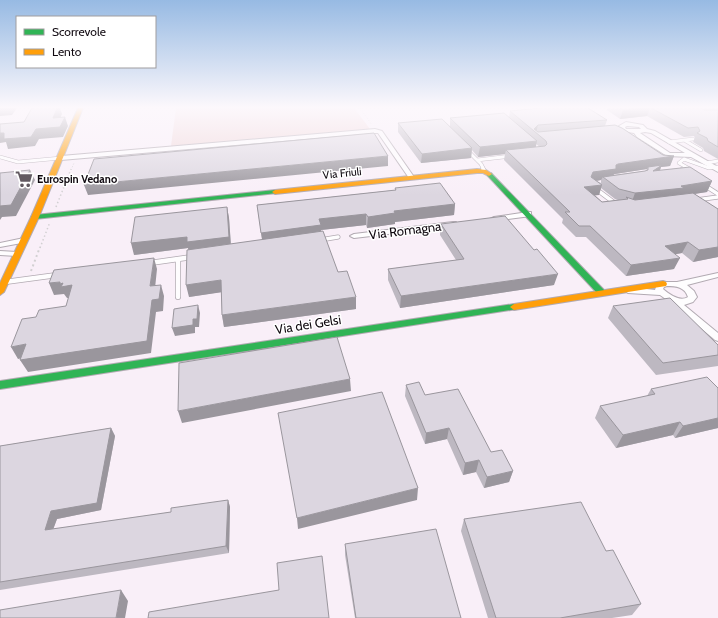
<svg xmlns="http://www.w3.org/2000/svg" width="718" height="618" viewBox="0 0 718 618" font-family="Cabin,sans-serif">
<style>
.green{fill:#f0d6d8}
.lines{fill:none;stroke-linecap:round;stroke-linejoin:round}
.lane-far2-casing{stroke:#b2aab2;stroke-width:4}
.lane-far1-casing{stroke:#b2aab2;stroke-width:5}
.lane-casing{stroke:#b2aab2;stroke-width:6}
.street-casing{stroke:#b2aab2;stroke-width:2}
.fast-casing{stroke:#b2aab2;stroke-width:2}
.slow-casing{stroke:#b2aab2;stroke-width:2}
.path-far2{stroke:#d2d0d2;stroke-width:1;stroke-dasharray:1 2;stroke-linecap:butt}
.path-far1{stroke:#d2d0d2;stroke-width:1.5;stroke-dasharray:1.5 2.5;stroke-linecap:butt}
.path{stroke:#d2d0d2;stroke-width:2;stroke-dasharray:2 3;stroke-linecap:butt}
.lane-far2{stroke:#fefdfe;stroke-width:3}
.lane-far1{stroke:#fefdfe;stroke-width:3.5}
.lane{stroke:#fefdfe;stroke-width:4.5}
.street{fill:#fefdfe;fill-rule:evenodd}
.fast{fill:#30b455;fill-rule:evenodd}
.slow{fill:#ff9f0a;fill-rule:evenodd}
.wall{fill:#bdb8c1;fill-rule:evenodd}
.shaded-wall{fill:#9a969d}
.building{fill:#dcd6e0;stroke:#9a969d}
.labels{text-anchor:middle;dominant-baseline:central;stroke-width:3;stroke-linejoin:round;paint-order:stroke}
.far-street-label{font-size:11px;fill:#100910;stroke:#fff}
.far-poi-label{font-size:11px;font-weight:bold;fill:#100910;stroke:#fff;text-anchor:start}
.street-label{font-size:13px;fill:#100910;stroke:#fff}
</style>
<rect width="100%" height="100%" fill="#f9eff8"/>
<!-- green -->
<path class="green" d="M 176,108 L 354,108 L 370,129 L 171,146 Z"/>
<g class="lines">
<!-- lane-far2 casing -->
<g class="lane-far2-casing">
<path id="lane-far2" d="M 684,140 L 701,150
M 669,142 L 693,139
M 468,151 L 481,164 L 484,170
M 0,157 L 18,162 L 61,158
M 477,160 L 511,156
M 706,163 L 718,161
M 682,169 L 688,168 L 679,163 L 684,159 L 709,168 L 718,167"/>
</g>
<!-- lane-far1 casing -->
<g class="lane-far1-casing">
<path id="lane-far1" d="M 483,169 L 484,171
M 704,185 L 718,194
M 596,189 L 616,204
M 696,200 L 718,197
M 320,240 L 338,237"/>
</g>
<!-- lane casing -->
<g class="lane-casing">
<path id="lane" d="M 178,259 L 178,297
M 150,263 L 192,257
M 5,282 L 57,275"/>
</g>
<!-- street casing -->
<g class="street-casing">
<path id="street" d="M 626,122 L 643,125 L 647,129 L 655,131 L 718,167 L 718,172 L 691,157 L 667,156 L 637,137 L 634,133 L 622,131 L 619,126 ZM 627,126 L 639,127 L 641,129 L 626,129 L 625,127 ZM 645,132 L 651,133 L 685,153 L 670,153 L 640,133 Z
M 375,129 L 382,131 L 414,177 L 413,178 L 409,178 L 378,133 L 375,133 L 61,160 L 58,158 L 61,156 Z
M 528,212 L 531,212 L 531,216 L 494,221 L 490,219 L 494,217 Z
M 453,222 L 456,222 L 456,226 L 354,238 L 350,236 L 354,234 Z
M 24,238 L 27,238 L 27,242 L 0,247 L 0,243 Z
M 0,251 L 17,252 L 21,254 L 17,256 L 0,255 Z
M 718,273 L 718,277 L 687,285 L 694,291 L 697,297 L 693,302 L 684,305 L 718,333 L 718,341 L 715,340 L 670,302 L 660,295 L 628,293 L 624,290 L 628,287 L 655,290 L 657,284 L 660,282 L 677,282 ZM 667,286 C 676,286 685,287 688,297 C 680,302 670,295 663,289 L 664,287 Z"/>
</g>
<!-- fast casing -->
<g class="fast-casing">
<path id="fast" d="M 487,173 L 491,173 L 604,290 L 605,292 L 604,294 L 598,294 L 487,175 Z
M 275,190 L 278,192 L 277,193 L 35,219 L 31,217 L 35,215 Z
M 514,304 L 517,305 L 518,307 L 517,309 L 0,389 L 0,381 Z"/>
</g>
<!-- slow casing -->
<g class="slow-casing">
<path id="slow" d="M 78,108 L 83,108 L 39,217 L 4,292 L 0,295 L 0,283 L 31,217 Z
M 477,169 L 486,170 L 492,174 L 489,176 L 483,173 L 477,173 L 275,194 L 272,192 L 275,190 Z
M 663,281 L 666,282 L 667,284 L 666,286 L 514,310 L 510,307 L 514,304 Z"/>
</g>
<!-- path-far2 -->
<path class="path-far2" d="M 360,108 L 372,125
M 71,170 L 74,163"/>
<!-- path-far1 -->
<path class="path-far1" d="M 56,207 L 71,169
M 40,248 L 50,222"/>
<!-- path -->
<path class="path" d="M 31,271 L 40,247"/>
<!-- lane-far2 -->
<use href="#lane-far2" class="lane-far2"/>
<!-- lane-far1 -->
<use href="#lane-far1" class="lane-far1"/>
<!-- lane -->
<use href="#lane" class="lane"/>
<!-- street -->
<use href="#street" class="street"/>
<!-- fast -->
<use href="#fast" class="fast"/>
<!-- slow -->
<use href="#slow" class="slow"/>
</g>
<!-- wall -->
<path class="wall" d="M 607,108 L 718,108 L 718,159 L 704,151 L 703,148 L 693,142 L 695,138 L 694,136 L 684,137 L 647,116 L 620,119 L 607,110 Z
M 510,111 L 607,120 L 605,126 L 663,155 L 674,156 L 670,166 L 661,167 L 660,171 L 712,181 L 707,192 L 693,194 L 718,209 L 718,257 L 693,262 L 682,253 L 676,254 L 674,269 L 626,276 L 586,237 L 576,237 L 562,223 L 563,219 L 504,160 L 505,154 L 478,157 L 472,150 L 471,158 L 421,163 L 398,132 L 398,123 L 450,126 L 450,118 L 509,118 ZM 536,144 L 540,147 L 536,147 ZM 647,169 L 645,171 L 613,175 L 615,174 ZM 601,180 L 601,183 L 597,181 ZM 601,188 L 615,199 L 618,200 L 602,202 L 595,195 L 599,195 Z
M 395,188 L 455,204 L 454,215 L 395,222 L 395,224 L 367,228 L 366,225 L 321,230 L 338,272 L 356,309 L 224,327 L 222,315 L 221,292 L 189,297 L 188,248 L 134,255 L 227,207 L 229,218 L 231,244 L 262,240 L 257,205 L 395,190 Z
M 441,224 L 554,285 L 400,308 L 388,280 L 388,269 L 456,260 L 440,235 Z
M 613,306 L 718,345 L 718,366 L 656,375 L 608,318 Z
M 406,385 L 425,395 L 513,471 L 509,482 L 484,488 L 476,472 L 463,475 L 447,439 L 425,444 L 405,396 Z
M 718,388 L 718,428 L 675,438 L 673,435 L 616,448 L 595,418 L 600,406 L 647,396 L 651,389 Z
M 111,428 L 115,436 L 101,510 L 57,519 L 53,529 L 171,512 L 228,500 L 230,507 L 229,553 L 0,590 L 0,446 Z
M 464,519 L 606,551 L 641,604 L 632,615 L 612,618 L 488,618 L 461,531 Z
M 345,544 L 461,618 L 355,618 L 345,555 Z"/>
<!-- shaded-wall -->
<path class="shaded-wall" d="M 0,108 L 17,108 L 12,115 L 0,116 Z
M 57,108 L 60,108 L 62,114 L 56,127 L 53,118 Z
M 645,108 L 650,108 L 647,116 L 620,119 L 623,110 Z
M 65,117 L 68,126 L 63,137 L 39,139 L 35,146 L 8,149 L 6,142 L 0,143 L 0,133 L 36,129 Z
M 538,125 L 536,133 L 534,129 Z
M 537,141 L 535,151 L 506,150 L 505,154 L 478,157 L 480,147 Z
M 472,148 L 471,158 L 421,163 L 422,154 Z
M 388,156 L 388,166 L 88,195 L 84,185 Z
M 674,156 L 670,166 L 661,167 L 658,175 L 648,167 L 647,169 L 615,174 L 614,174 L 612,179 L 603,177 L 601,180 L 589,182 L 593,172 L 616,165 L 618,164 Z
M 30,170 L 35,180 L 16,216 L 2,217 L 0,220 L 0,206 Z
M 712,181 L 707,192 L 631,204 L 635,193 Z
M 602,185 L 599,195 L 581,197 L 584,187 Z
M 455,204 L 454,215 L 395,222 L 395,224 L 367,228 L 368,217 L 394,211 Z
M 227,207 L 229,218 L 231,248 L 190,254 L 188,248 L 134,255 L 131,243 Z
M 366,214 L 366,225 L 321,230 L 322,236 L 263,244 L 261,233 L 319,219 Z
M 688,242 L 682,253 L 660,257 L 665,246 Z
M 718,247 L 718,257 L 693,262 L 699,250 Z
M 154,258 L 157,269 L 154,298 L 150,286 Z
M 680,258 L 674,269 L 626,276 L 631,265 Z
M 558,274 L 554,285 L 400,308 L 401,296 Z
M 221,280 L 223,292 L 189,297 L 186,285 Z
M 60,282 L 63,283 L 72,285 L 77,297 L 67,298 L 64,294 L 54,295 L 49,283 Z
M 161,285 L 164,296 L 163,311 L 156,312 L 151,353 L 28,372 L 20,360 L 152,300 Z
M 356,297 L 356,309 L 224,327 L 222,315 Z
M 198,305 L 200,313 L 199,327 L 195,327 L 195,333 L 175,336 L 172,328 L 193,319 Z
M 26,344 L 33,356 L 18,359 L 11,347 Z
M 350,379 L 351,391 L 182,423 L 178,411 Z
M 718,418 L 718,428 L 675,438 L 683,426 Z
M 680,422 L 673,435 L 616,448 L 623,435 Z
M 111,428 L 115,436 L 101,510 L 57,519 L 50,538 L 45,530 L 51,511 Z
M 449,428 L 447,439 L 425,444 L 426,433 Z
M 479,460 L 476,472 L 463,475 L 465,463 Z
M 513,471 L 509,482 L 484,488 L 487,477 Z
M 418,488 L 417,500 L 298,529 L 297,518 Z
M 228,500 L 230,507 L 229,553 L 226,546 Z
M 121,590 L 128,601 L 125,618 L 116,618 Z"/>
<!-- building -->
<path class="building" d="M 32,108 L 57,108 L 53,118 L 65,117 L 60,127 L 36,129 L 31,137 L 4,139 L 4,133 L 0,133 L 0,124 L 24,122 Z
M 541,108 L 588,108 L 607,120 L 538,125 L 534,129 L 538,132 L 615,125 L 622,128 L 663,155 L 674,156 L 618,164 L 616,165 L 616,169 L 593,172 L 591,177 L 602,185 L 584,187 L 602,202 L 628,199 L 626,197 L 635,200 L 693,193 L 718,209 L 718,247 L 699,250 L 688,242 L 665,246 L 680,258 L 631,265 L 590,226 L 579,226 L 565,212 L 570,212 L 506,150 L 545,146 L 547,144 L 546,141 L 510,111 Z
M 620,108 L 645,108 L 623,110 Z
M 651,108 L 701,108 L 704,110 L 718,110 L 718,147 L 708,141 L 707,138 L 697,133 L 700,131 L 698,127 L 688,128 Z
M 504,113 L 537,141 L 480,147 L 450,118 Z
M 442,119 L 472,148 L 422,154 L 398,123 Z
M 374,133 L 388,156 L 84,185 L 94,159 Z
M 662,165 L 653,171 L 690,167 L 712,181 L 681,186 L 684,188 L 635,193 L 619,189 L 603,177 L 645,171 L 648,170 L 648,167 Z
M 30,170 L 11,205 L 0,206 L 0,173 Z
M 440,183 L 455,204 L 394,211 L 395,213 L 368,217 L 366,214 L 319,219 L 321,225 L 261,233 L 257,205 L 396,190 L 395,188 Z
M 227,207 L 229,237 L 187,242 L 187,237 L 131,243 L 135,217 Z
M 505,216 L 534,250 L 537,249 L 558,274 L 401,296 L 388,269 L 464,259 L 441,224 Z
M 323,231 L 338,272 L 347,271 L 356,297 L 222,315 L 221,280 L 186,285 L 187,250 Z
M 154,258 L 150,286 L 161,285 L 159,299 L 152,300 L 147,341 L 20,360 L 26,344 L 11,347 L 22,319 L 36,317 L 39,310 L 66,306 L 72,285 L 61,287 L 63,283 L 60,284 L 60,282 L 49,283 L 54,270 Z
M 670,298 L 718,345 L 718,355 L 663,363 L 613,306 Z
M 198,305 L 197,319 L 193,319 L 193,325 L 172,328 L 174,309 Z
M 337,337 L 350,379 L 178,411 L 179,363 Z
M 707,377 L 718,388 L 718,418 L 683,426 L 680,422 L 623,435 L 600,406 L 655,394 L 651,389 Z
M 419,382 L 425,395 L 458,389 L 491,452 L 502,450 L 513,471 L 487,477 L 479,460 L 465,463 L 449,428 L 426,433 L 406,385 Z
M 382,392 L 418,488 L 297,518 L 278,413 Z
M 111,428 L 97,503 L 51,511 L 45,530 L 171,512 L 171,508 L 228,500 L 226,546 L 0,582 L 0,446 Z
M 581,502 L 606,551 L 613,550 L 641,604 L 560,618 L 496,618 L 464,519 Z
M 436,529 L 461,618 L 356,618 L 345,544 Z
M 322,556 L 329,618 L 148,618 L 149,612 L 279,590 L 277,563 Z
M 121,590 L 116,618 L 0,618 L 0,610 Z"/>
<!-- sky -->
<linearGradient id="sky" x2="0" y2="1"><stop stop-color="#97bae3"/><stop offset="0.55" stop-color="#fcf8fc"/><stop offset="1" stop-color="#fcf8fc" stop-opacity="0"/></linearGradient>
<rect width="718" height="195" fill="url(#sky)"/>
<!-- icons -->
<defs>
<g id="supermarket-bare" transform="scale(1.38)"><path d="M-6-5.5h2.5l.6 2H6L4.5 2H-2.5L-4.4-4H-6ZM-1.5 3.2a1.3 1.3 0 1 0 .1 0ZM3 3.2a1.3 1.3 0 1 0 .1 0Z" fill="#625a61" stroke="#fff" stroke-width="2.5" paint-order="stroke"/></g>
</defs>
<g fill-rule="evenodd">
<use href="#supermarket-bare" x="24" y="179"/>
</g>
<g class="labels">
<!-- far-street labels -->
<g class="far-street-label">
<text transform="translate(342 173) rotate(-6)">Via Friuli</text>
</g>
<!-- far-poi labels -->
<g class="far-poi-label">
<text x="37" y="179">Eurospin Vedano</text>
</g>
<!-- street labels -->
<g class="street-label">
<text transform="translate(405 230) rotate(-7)">Via Romagna</text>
<text transform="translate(308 324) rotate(-9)">Via dei Gelsi</text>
</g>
</g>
<!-- legend -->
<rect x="16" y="16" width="140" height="52" fill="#ffffff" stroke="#9f9d9f"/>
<rect x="24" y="29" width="20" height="6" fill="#30b455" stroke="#9f9d9f"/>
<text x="52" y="36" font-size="12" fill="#100910">Scorrevole</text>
<rect x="24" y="49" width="20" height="6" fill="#ff9f0a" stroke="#9f9d9f"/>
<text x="52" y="56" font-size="12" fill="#100910">Lento</text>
</svg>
